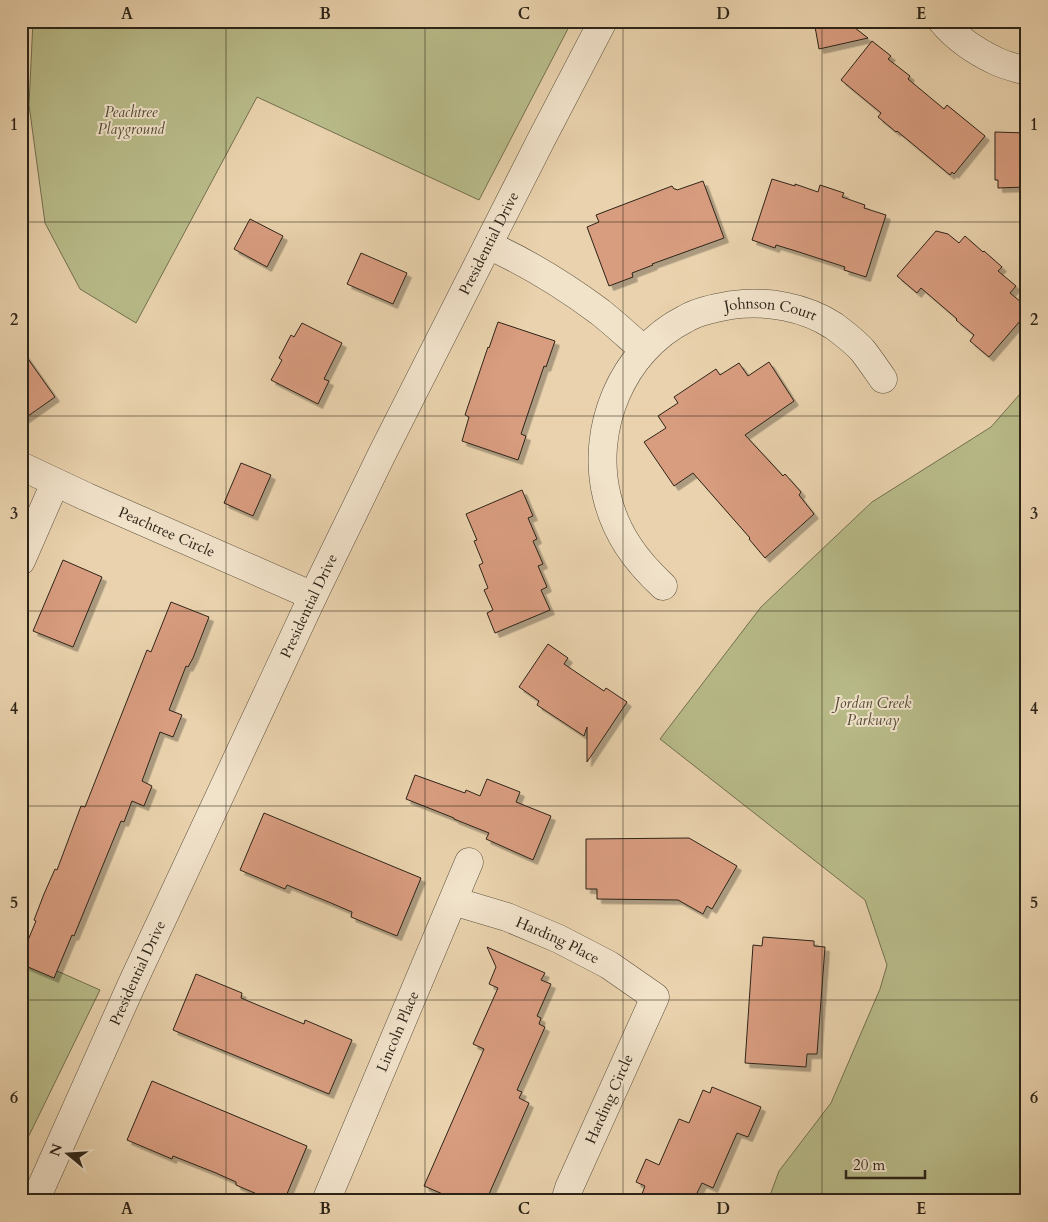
<svg xmlns="http://www.w3.org/2000/svg" width="1048" height="1222" viewBox="0 0 1048 1222" font-family="Cardo,serif">
<style>
.green{fill:#b8bb89;stroke:#727050}
.building{fill:#d89c7f;stroke:#2d2418;filter:url(#shadow)}
.lines{fill:none;stroke-linecap:round;stroke-linejoin:round}
.minor-casing{stroke:#5c503d;stroke-width:29}
.minor{stroke:#f1e2ca;stroke-width:28}
.grid{fill:none;stroke:#2d2418;stroke-width:1;stroke-opacity:0.55}
.labels{text-anchor:middle;dominant-baseline:central;stroke-width:4;stroke-linejoin:round;paint-order:stroke}
.park-label{font-size:15px;font-style:italic;fill:#504a34;stroke:#f1e2ca}
.street-label{font-size:15px;fill:#2d2418;stroke:#f1e2ca}
.neatline{fill:none;stroke:#2d2418;stroke-width:2}
.grid-label{font-size:16px;text-anchor:middle;font-weight:bold;fill:#2d2418}
</style>
<defs>
<filter id="shadow"><feDropShadow dx="4.5" dy="4.5" stdDeviation="0" flood-color="#0004"/></filter>
</defs>
<rect width="100%" height="100%" fill="#e9d2ad"/>
<filter id="stains"><feTurbulence type="fractalNoise" baseFrequency=".004" numOctaves="4"/><feColorMatrix values="0 0 0 0 .2 0 0 0 0 .09 0 0 0 0 .02 0 0 0 .5 -.17"/></filter>
<radialGradient id="worn" r=".72"><stop offset=".6" stop-color="#630" stop-opacity="0"/><stop offset="1" stop-color="#630" stop-opacity=".3"/></radialGradient>
<!-- green -->
<path class="green" d="M 33,21 L 572,21 L 479,200 L 257,97 L 136,323 L 80,289 L 45,223 L 29,105 Z
M 1027,386 L 1027,1201 L 768,1201 L 779,1171 L 831,1103 L 880,989 L 887,965 L 865,900 L 660,739 L 761,607 L 872,502 L 991,427 Z
M 21,955 L 100,990 L 21,1152 Z"/>
<!-- building -->
<path class="building" d="M 814,21 L 846,21 L 868,38 L 819,49 Z
M 872,41 L 891,56 L 888,59 L 910,76 L 908,79 L 944,109 L 947,105 L 985,136 L 954,174 L 952,172 L 950,175 L 897,131 L 896,132 L 878,117 L 881,113 L 841,80 Z
M 995,132 L 1027,133 L 1027,187 L 998,188 L 998,180 L 995,180 Z
M 772,179 L 795,186 L 795,184 L 818,192 L 820,185 L 844,193 L 842,197 L 865,205 L 864,208 L 886,215 L 866,277 L 844,270 L 845,267 L 799,252 L 776,245 L 775,248 L 752,240 Z
M 703,181 L 724,238 L 652,264 L 653,265 L 632,273 L 633,277 L 609,286 L 587,227 L 599,222 L 596,215 L 672,186 L 674,189 L 676,189 L 677,190 Z
M 250,219 L 283,236 L 267,267 L 234,249 Z
M 936,231 L 948,234 L 959,243 L 965,236 L 983,252 L 984,251 L 1002,267 L 998,271 L 1016,286 L 1010,293 L 1027,307 L 1027,313 L 989,357 L 970,341 L 974,335 L 956,320 L 957,319 L 921,288 L 917,293 L 897,276 Z
M 361,253 L 407,273 L 393,304 L 347,284 Z
M 498,322 L 555,341 L 546,367 L 544,366 L 521,434 L 526,436 L 518,460 L 462,441 L 469,417 L 465,415 L 488,347 L 489,348 Z
M 302,323 L 342,343 L 324,379 L 329,381 L 318,404 L 271,380 L 282,360 L 279,358 L 291,335 L 294,337 Z
M 21,349 L 55,397 L 21,421 Z
M 769,362 L 794,401 L 745,435 L 783,476 L 785,474 L 801,492 L 799,495 L 814,514 L 765,558 L 749,539 L 750,538 L 693,473 L 674,486 L 644,442 L 666,428 L 658,416 L 678,403 L 674,397 L 716,369 L 720,375 L 739,363 L 748,376 Z
M 241,463 L 271,475 L 253,516 L 224,503 Z
M 522,490 L 533,516 L 528,518 L 537,539 L 533,541 L 543,564 L 538,566 L 547,587 L 541,590 L 550,610 L 495,633 L 487,613 L 493,610 L 484,590 L 488,588 L 479,565 L 483,563 L 474,541 L 477,540 L 466,514 Z
M 63,560 L 102,577 L 73,647 L 33,631 Z
M 171,602 L 209,617 L 193,658 L 188,667 L 186,666 L 169,710 L 182,715 L 173,737 L 160,732 L 142,781 L 152,786 L 144,806 L 132,801 L 124,822 L 121,821 L 74,936 L 72,935 L 54,978 L 21,964 L 21,957 L 36,921 L 34,920 L 44,894 L 55,869 L 57,870 L 81,806 L 85,807 L 147,650 L 151,652 Z
M 548,644 L 568,658 L 564,664 L 604,691 L 606,688 L 627,702 L 587,762 L 587,727 L 584,736 L 537,705 L 539,701 L 519,687 Z
M 415,775 L 465,793 L 466,790 L 480,796 L 487,779 L 520,792 L 516,802 L 551,816 L 533,860 L 486,839 L 489,833 L 454,819 L 454,818 L 406,799 Z
M 264,813 L 421,878 L 397,936 L 351,917 L 352,912 L 331,903 L 287,885 L 285,889 L 240,870 Z
M 689,838 L 737,866 L 712,909 L 707,906 L 703,914 L 678,900 L 597,899 L 597,889 L 586,889 L 586,839 Z
M 763,937 L 814,941 L 814,946 L 825,947 L 817,1054 L 807,1054 L 806,1067 L 745,1063 L 753,945 L 762,946 Z
M 487,947 L 545,973 L 541,980 L 551,984 L 537,1016 L 541,1018 L 539,1024 L 545,1027 L 517,1090 L 522,1092 L 519,1098 L 529,1103 L 486,1201 L 459,1201 L 424,1186 L 484,1049 L 473,1044 L 498,988 L 489,984 L 496,967 Z
M 196,974 L 242,993 L 241,998 L 260,1006 L 304,1024 L 305,1020 L 352,1040 L 329,1094 L 173,1030 Z
M 152,1081 L 307,1146 L 284,1201 L 273,1201 L 236,1185 L 236,1182 L 216,1173 L 173,1156 L 172,1159 L 127,1140 Z
M 712,1087 L 761,1107 L 748,1137 L 737,1133 L 713,1188 L 702,1183 L 693,1201 L 659,1201 L 642,1194 L 645,1186 L 636,1182 L 646,1159 L 659,1165 L 679,1119 L 689,1123 L 703,1090 L 710,1093 Z"/>
<g class="lines">
<!-- minor casing -->
<g class="minor-casing">
<g id="minor">
<path d="M 942,21 C 956,38 977,52 996,61 C 1006,66 1017,68 1027,71"/>
<path d="M 488,245 C 528,263 565,286 600,312 C 615,324 629,337 644,350"/>
<path id="s1" d="M 21,466 L 87,497 L 313,596"/>
<path d="M 21,561 L 55,483"/>
<path id="s2" d="M 663,586 C 636,561 616,534 607,497 C 590,429 622,351 685,319 C 699,311 716,308 732,305 C 766,300 805,307 834,326 C 842,332 857,344 863,351 C 870,360 876,369 883,379"/>
<path id="s3" d="M 453,901 L 507,917 L 559,939 L 609,965 L 655,997 L 569,1188 L 565,1201"/>
<path id="s4" d="M 35,1201 L 131,986 L 313,596 L 382,454 L 541,140 L 603,21"/>
<path id="s5" d="M 326,1201 L 469,862"/>
</g>
</g>
<!-- minor -->
<use href="#minor" class="minor"/>
</g>
<!-- grid -->
<path class="grid" d="M 226,21 L 226,1201M 425,21 L 425,1201M 623,21 L 623,1201M 822,21 L 822,1201M 21,222 L 1027,222M 21,416 L 1027,416M 21,611 L 1027,611M 21,806 L 1027,806M 21,1000 L 1027,1000"/>
<g class="labels">
<!-- park labels -->
<g class="park-label">
<text x="131" y="112">Peachtree<tspan x="131" dy="17">Playground</tspan></text>
<text x="873" y="703">Jordan Creek<tspan x="873" dy="17">Parkway</tspan></text>
</g>
<!-- street labels -->
<g class="street-label">
<text stroke="none"><textPath href="#s4" startOffset="1060">Presidential Drive</textPath></text>
<text stroke="none"><textPath href="#s2" startOffset="404">Johnson Court</textPath></text>
<text stroke="none"><textPath href="#s1" startOffset="160">Peachtree Circle</textPath></text>
<text stroke="none"><textPath href="#s4" startOffset="655">Presidential Drive</textPath></text>
<text stroke="none"><textPath href="#s3" startOffset="112">Harding Place</textPath></text>
<text stroke="none"><textPath href="#s4" startOffset="250">Presidential Drive</textPath></text>
<text stroke="none"><textPath href="#s5" startOffset="184">Lincoln Place</textPath></text>
<text transform="translate(609 1099) rotate(-66)">Harding Circle</text>
</g>
</g>
<!-- margin -->
<rect width="1048" height="1222" fill="none" stroke="#e9d2ad" stroke-width="55"/>
<!-- north arrow -->
<g transform="translate(68 1154) rotate(288)" stroke="#f1e2ca" stroke-width="4" paint-order="stroke">
<path d="M0-4L9 19L0 12L-9 19Z" fill="#2d2418"/>
<text y="-8" font-size="14" font-weight="bold" text-anchor="middle" fill="#2d2418">N</text>
</g>
<!-- scale -->
<path d="M846 1170v8h79v-8" fill="none" stroke="#2d2418" stroke-width="2.5"/>
<text x="853" y="1170" font-size="15" fill="#2d2418" stroke="#f1e2ca" stroke-width="4" paint-order="stroke">20 m</text>
<rect x="28" y="28" width="992" height="1166" class="neatline"/>
<g class="grid-label">
<text x="127" y="19">A</text>
<text x="325" y="19">B</text>
<text x="524" y="19">C</text>
<text x="723" y="19">D</text>
<text x="921" y="19">E</text>
<text x="14" y="130">1</text>
<text x="1034" y="130">1</text>
<text x="14" y="325">2</text>
<text x="1034" y="325">2</text>
<text x="14" y="519">3</text>
<text x="1034" y="519">3</text>
<text x="14" y="714">4</text>
<text x="1034" y="714">4</text>
<text x="14" y="908">5</text>
<text x="1034" y="908">5</text>
<text x="14" y="1103">6</text>
<text x="1034" y="1103">6</text>
<text x="127" y="1214">A</text>
<text x="325" y="1214">B</text>
<text x="524" y="1214">C</text>
<text x="723" y="1214">D</text>
<text x="921" y="1214">E</text>
</g>
<rect width="100%" height="100%" filter="url(#stains)"/>
<rect width="100%" height="100%" fill="url(#worn)"/>
</svg>
